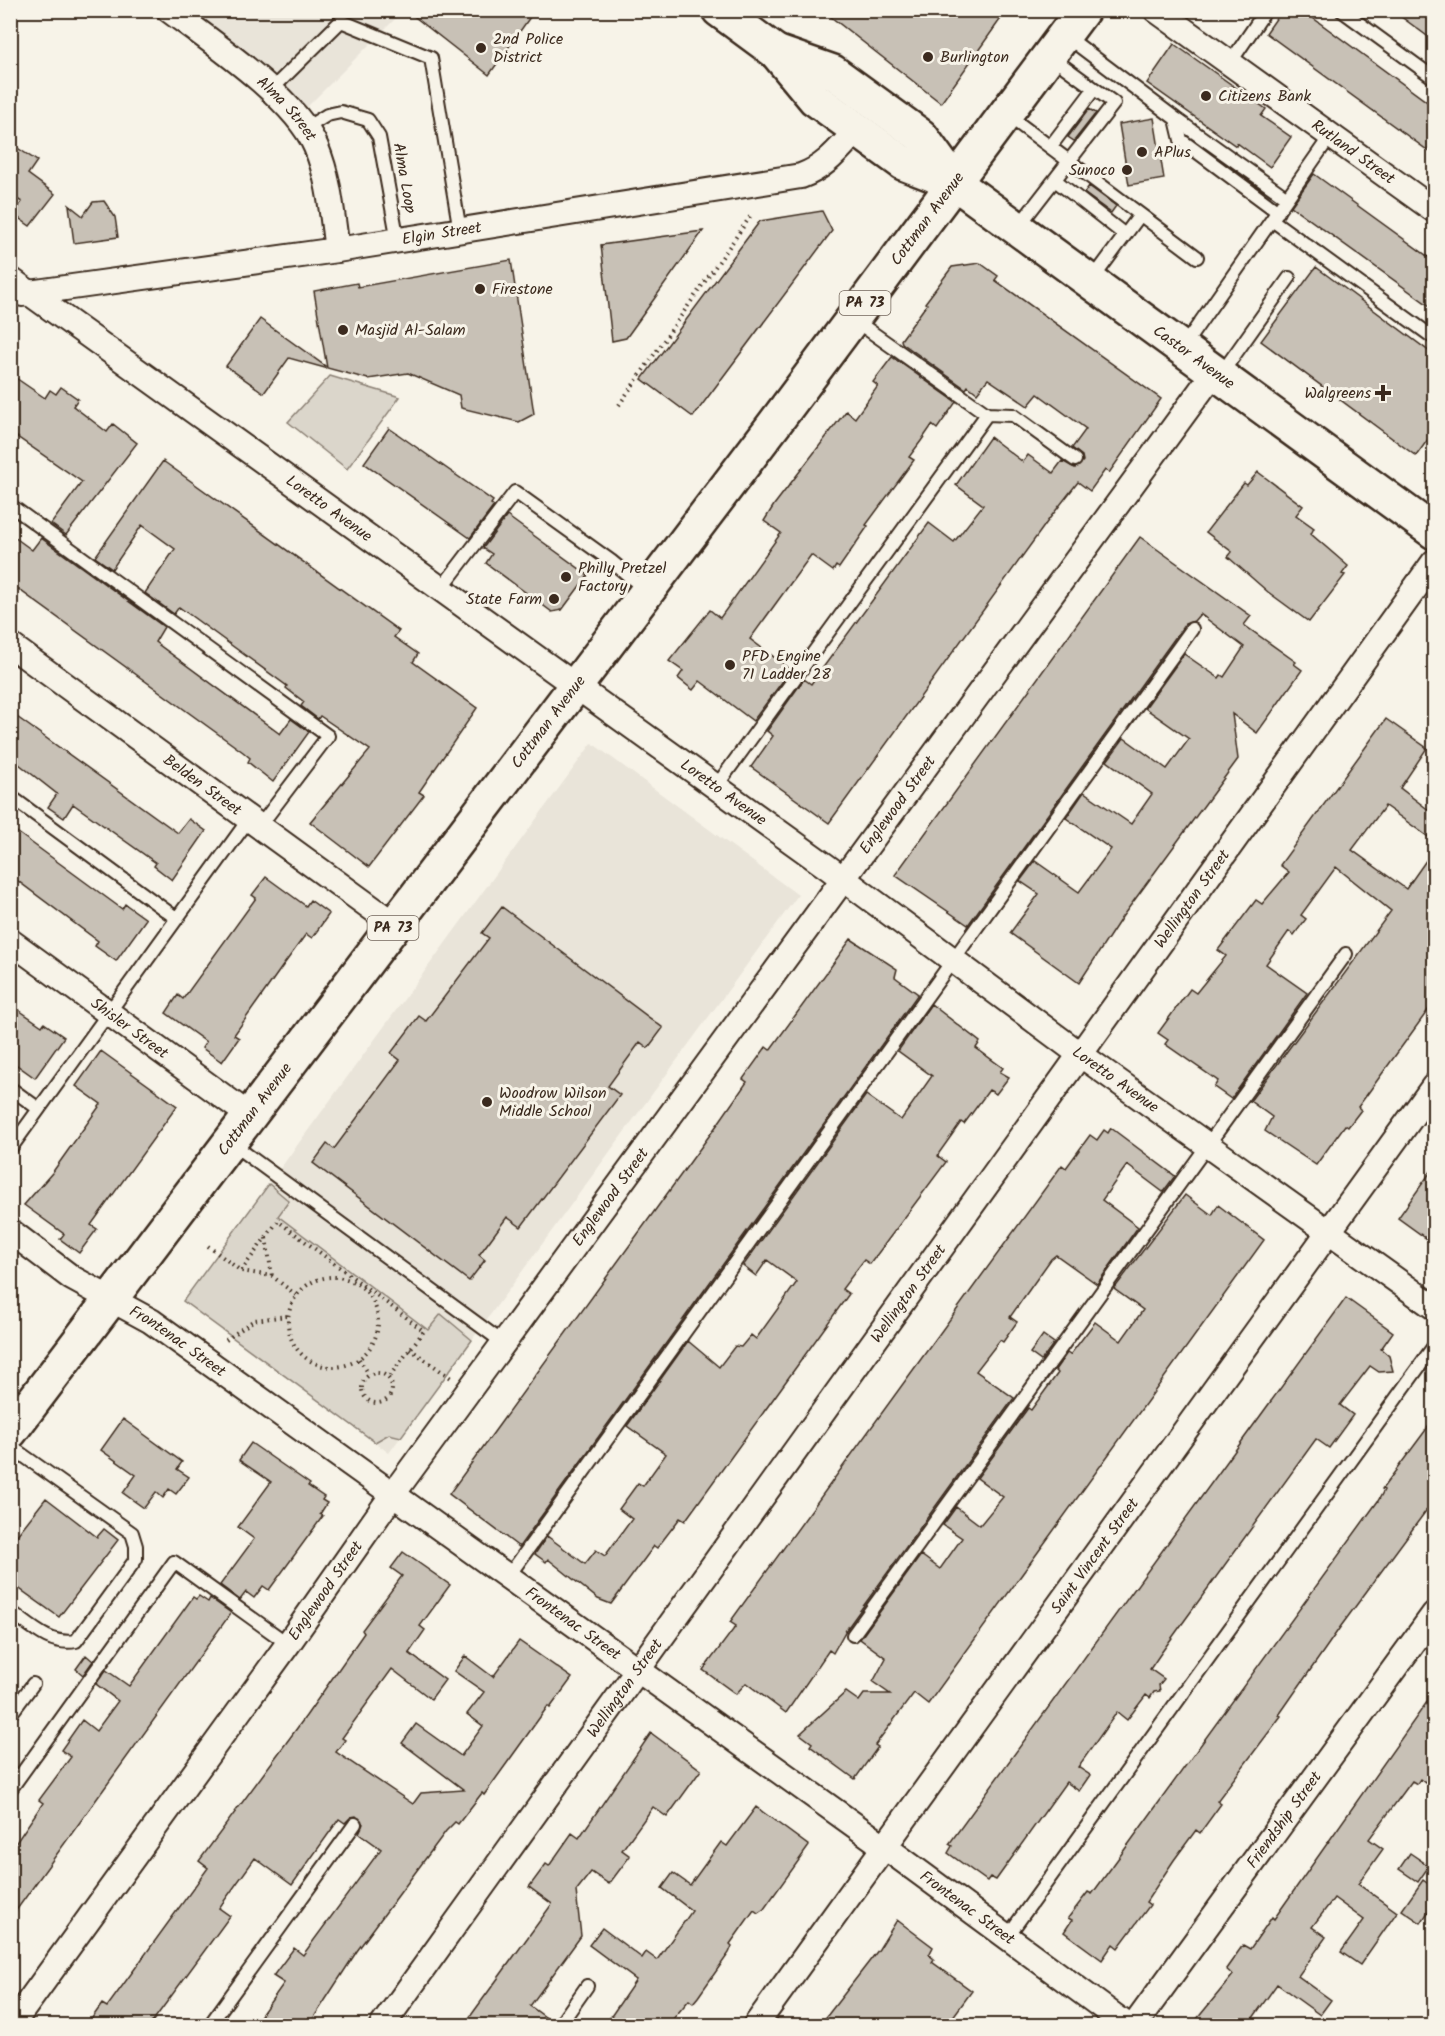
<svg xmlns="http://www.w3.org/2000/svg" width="1445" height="2036" viewBox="0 0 1445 2036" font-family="Kalam,sans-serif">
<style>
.built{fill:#e9e4d9}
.green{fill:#dbd6cb;stroke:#8b8074;stroke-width:1.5}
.building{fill:#c8c1b6;stroke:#3b2a1e;stroke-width:1.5}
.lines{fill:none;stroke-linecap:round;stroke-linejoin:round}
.lane-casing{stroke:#3b2a1e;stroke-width:16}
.street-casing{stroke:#3b2a1e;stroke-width:28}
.secondary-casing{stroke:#3b2a1e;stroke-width:38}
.primary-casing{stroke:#3b2a1e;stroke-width:38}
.path{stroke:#3b2a1e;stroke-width:4;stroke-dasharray:1.5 4.5;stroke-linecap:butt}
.lane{stroke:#f7f3e8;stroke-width:12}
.street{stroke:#f7f3e8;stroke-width:24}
.secondary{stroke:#f7f3e8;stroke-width:33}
.primary{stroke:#f7f3e8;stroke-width:33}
.poi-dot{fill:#3b2a1e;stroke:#f7f3e8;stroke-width:2}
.labels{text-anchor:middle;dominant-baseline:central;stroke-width:6;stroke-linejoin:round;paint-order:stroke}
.shield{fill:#f7f3e8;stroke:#73665b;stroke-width:1.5}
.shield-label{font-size:15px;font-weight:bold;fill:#3b2a1e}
.poi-label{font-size:16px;fill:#3b2a1e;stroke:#f7f3e8;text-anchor:start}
.street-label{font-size:16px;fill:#3b2a1e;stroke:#f7f3e8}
</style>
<rect width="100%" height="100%" fill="#f7f3e8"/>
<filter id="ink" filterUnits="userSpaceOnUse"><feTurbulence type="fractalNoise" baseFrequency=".0167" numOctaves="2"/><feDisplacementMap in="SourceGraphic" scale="12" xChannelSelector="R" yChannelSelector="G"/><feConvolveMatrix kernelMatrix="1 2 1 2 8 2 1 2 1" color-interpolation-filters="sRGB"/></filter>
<g filter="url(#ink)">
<!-- built -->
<path class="built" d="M 180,11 L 403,11 L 306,108 Z
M 592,743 L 798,895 L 389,1453 L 183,1301 Z"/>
<!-- green -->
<path class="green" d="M 330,376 L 400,397 L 347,469 L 288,422 Z
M 269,1184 L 289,1201 L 278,1216 L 428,1330 L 441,1314 L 472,1340 L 401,1437 L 389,1434 L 375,1442 L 183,1301 Z"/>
<!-- building -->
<path class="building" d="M 406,10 L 535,10 L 489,75 Z
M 822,10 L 1007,10 L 941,103 Z
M 1282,10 L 1302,10 L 1434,107 L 1434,155 L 1266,33 Z
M 1392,10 L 1434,10 L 1434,41 Z
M 1174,44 L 1266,109 L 1261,116 L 1291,137 L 1270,167 L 1237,143 L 1236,146 L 1147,83 Z
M 1089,109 L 1096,113 L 1074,141 L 1068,137 Z
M 1154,118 L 1164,179 L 1129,185 L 1119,124 Z
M 10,143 L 37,161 L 28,174 L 55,194 L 30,226 L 13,214 L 22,202 L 12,196 L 10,198 Z
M 1314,174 L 1434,261 L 1434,309 L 1291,206 Z
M 1089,186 L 1116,206 L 1111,213 L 1084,193 Z
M 104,201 L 115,217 L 118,237 L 74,243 L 69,205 L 83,216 L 93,202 Z
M 822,211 L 832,231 L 693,417 L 642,379 L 760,221 Z
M 703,231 L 626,338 L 612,341 L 601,245 Z
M 511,260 L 534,414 L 519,422 L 461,408 L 459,395 L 408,373 L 368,379 L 327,368 L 314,291 L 357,283 L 358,287 Z
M 980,263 L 998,276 L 995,280 L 1161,399 L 1109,473 L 1105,470 L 1090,491 L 1078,482 L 1050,518 L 829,823 L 751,767 L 773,736 L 767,731 L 804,679 L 811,684 L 929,523 L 954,542 L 983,505 L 956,485 L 990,437 L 1023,462 L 1028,455 L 1053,473 L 1062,461 L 1075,468 L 1083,461 L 1082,456 L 1072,448 L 1086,429 L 1038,394 L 1028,406 L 988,379 L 977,393 L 968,386 L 966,389 L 902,343 L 901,340 L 927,304 L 925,303 L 952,267 Z
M 1316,267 L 1434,355 L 1434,431 L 1416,456 L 1261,341 Z
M 260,319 L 325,366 L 325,368 L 289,358 L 264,393 L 226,366 Z
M 892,357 L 956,402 L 937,429 L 932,425 L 921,441 L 909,457 L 914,460 L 866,525 L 868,526 L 839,568 L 836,566 L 833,571 L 811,555 L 750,639 L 791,670 L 753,721 L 700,681 L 693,690 L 678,678 L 683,671 L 669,661 L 710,610 L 720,618 L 781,533 L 764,521 L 774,505 L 846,411 L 855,418 L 878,386 L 873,382 Z
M 10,374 L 45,398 L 50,390 L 56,394 L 61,387 L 78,399 L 73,406 L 107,432 L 113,424 L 137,443 L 66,535 L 51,524 L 82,482 L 10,432 Z
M 389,428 L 493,501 L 491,504 L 494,506 L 470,538 L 364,463 Z
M 163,461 L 399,631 L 394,637 L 418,654 L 413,662 L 477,708 L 419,792 L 424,795 L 369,867 L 310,822 L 370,750 L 320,716 L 318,719 L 301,706 L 304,702 L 286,688 L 287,686 L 179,607 L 174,614 L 145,593 L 175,549 L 142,525 L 112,569 L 95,557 Z
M 1258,472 L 1303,506 L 1296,515 L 1314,528 L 1311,534 L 1348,566 L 1342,574 L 1345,575 L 1309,622 L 1268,592 L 1228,557 L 1232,552 L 1206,532 L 1244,483 L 1247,485 Z
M 507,516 L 588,575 L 562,610 L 552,612 L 486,563 L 492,554 L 483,548 Z
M 10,534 L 32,550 L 41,538 L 164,627 L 155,642 L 280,734 L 291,719 L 309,732 L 273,782 L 248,762 L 250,758 L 243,752 L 10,583 Z
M 1140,537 L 1251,616 L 1244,625 L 1296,662 L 1294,664 L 1302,670 L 1257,733 L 1232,714 L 1238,759 L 1122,917 L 1079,983 L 1010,933 L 1039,894 L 1020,881 L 1035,861 L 1079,892 L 1111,849 L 1066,818 L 1084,792 L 1131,824 L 1152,794 L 1107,761 L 1124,738 L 1167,769 L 1189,739 L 1145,708 L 1184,654 L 1219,678 L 1221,675 L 1224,677 L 1244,647 L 1200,614 L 1194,621 L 1185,624 L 968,925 L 895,875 Z
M 10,712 L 178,833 L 189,819 L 206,831 L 172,880 L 154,866 L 156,863 L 73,804 L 64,818 L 48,807 L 57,794 L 10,757 Z
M 1386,719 L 1427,748 L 1400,788 L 1434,814 L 1434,841 L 1385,806 L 1352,850 L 1406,889 L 1434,849 L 1434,1002 L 1358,1107 L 1361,1110 L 1348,1127 L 1345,1125 L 1316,1165 L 1265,1131 L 1272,1117 L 1250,1101 L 1391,911 L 1336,867 L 1301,915 L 1306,919 L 1294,935 L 1289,931 L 1266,964 L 1307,993 L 1231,1099 L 1214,1087 L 1218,1081 L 1165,1044 L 1168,1040 L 1158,1033 L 1190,989 L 1196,993 L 1226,956 L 1218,950 L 1256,900 L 1262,904 L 1289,872 L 1280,865 Z
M 10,827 L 122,909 L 125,904 L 146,919 L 116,961 L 95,946 L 98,941 L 10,875 Z
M 266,877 L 306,906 L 310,900 L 329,914 L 312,938 L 306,934 L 282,967 L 234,1035 L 239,1038 L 222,1062 L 202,1048 L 206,1042 L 166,1013 L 178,995 L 183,999 L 256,898 L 252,895 Z
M 502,907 L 663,1028 L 648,1048 L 640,1042 L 608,1086 L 620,1095 L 521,1227 L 507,1217 L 479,1255 L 485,1260 L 469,1281 L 313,1163 L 327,1144 L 334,1149 L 400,1060 L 391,1053 L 419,1016 L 426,1021 L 489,938 L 482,933 Z
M 851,939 L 897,969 L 895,977 L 918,994 L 519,1547 L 449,1494 L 717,1125 L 747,1082 L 743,1079 L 766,1047 L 770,1050 Z
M 10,1004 L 42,1026 L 44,1023 L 64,1037 L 35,1078 L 10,1060 Z
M 931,1004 L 980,1042 L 976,1048 L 1003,1068 L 1000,1072 L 1009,1077 L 996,1094 L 989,1090 L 964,1124 L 961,1122 L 939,1153 L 938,1156 L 946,1162 L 870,1264 L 864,1260 L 842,1289 L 849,1294 L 685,1521 L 680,1518 L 657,1548 L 654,1546 L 611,1604 L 598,1599 L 548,1559 L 546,1562 L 535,1554 L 547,1536 L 585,1564 L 596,1550 L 605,1556 L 632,1519 L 619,1509 L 638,1483 L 643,1486 L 666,1454 L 627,1426 L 688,1341 L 719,1367 L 735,1346 L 741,1347 L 751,1335 L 756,1339 L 797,1282 L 767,1260 L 756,1276 L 743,1266 L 866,1095 L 901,1120 L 932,1076 L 898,1051 Z
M 101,1051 L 177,1106 L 91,1225 L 97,1229 L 79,1253 L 60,1239 L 64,1234 L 24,1205 L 52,1173 L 101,1104 L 76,1086 Z
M 1111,1128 L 1175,1176 L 1163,1192 L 1127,1165 L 1102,1200 L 1138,1227 L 1097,1284 L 1056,1255 L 1051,1259 L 1010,1317 L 1017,1322 L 1003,1342 L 1000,1340 L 976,1371 L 1014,1398 L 846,1630 L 833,1653 L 829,1650 L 786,1713 L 746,1683 L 736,1694 L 703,1670 L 736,1626 L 730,1622 L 1062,1165 L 1066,1168 L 1090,1135 L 1097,1140 L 1104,1130 L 1108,1133 Z
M 1434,1167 L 1434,1244 L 1398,1218 Z
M 1185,1195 L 1212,1215 L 1218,1205 L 1264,1240 L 928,1704 L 914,1693 L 875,1745 L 878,1747 L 855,1779 L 810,1746 L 812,1743 L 800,1734 L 846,1692 L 859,1701 L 864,1694 L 890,1694 L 873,1682 L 886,1658 L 860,1639 L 921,1555 L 940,1569 L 962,1538 L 943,1525 L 956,1507 L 980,1525 L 1003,1497 L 977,1478 L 1028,1408 L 1031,1410 L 1058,1373 L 1055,1370 L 1067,1353 L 1070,1355 L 1095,1322 L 1121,1341 L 1143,1310 L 1114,1289 Z
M 1346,1298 L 1393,1332 L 1381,1349 L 1389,1356 L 1393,1371 L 1379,1372 L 1370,1366 L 1340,1405 L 1353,1415 L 1329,1448 L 1316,1439 L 1161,1653 L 1150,1669 L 1164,1679 L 1159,1685 L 1160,1691 L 1154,1692 L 1150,1698 L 1146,1695 L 1127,1720 L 1117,1712 L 1078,1767 L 1090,1775 L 1079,1791 L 1066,1782 L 996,1880 L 990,1877 L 987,1881 L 948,1853 L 952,1846 L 949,1844 Z
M 1043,1335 L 1054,1343 L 1041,1361 L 1030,1353 Z
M 123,1419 L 182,1462 L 177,1469 L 189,1477 L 176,1494 L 169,1489 L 163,1498 L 156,1492 L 144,1508 L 123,1493 L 136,1475 L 101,1450 Z
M 1434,1419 L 1434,1500 L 1341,1626 L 1279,1715 L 1281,1716 L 1217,1801 L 1221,1804 L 1200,1833 L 1196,1830 L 1174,1860 L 1146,1902 L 1150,1905 L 1118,1948 L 1113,1944 L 1102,1960 L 1064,1932 L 1072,1920 L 1068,1918 L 1088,1892 L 1092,1894 L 1117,1860 L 1378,1501 L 1384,1490 L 1382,1489 Z
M 251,1443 L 310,1484 L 308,1486 L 324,1497 L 322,1500 L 327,1503 L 320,1514 L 323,1516 L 269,1590 L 263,1586 L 254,1598 L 246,1592 L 240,1600 L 220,1585 L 254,1539 L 238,1527 L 271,1482 L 239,1460 Z
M 46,1498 L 97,1537 L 104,1529 L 118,1540 L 59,1617 L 10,1582 L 10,1544 Z
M 403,1552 L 450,1585 L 420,1626 L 425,1630 L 409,1653 L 445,1680 L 431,1699 L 392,1669 L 342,1738 L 345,1740 L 336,1752 L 413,1804 L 421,1793 L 464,1790 L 402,1743 L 416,1724 L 461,1756 L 483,1726 L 467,1714 L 484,1692 L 454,1671 L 465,1656 L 493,1677 L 519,1641 L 572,1678 L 550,1708 L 548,1706 L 484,1795 L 482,1793 L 458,1824 L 455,1822 L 446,1831 L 357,1951 L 309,2025 L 254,2025 L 284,1983 L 273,1976 L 294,1948 L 303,1955 L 381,1849 L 359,1833 L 363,1824 L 356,1816 L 351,1817 L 345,1823 L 339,1819 L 292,1885 L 255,1858 L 219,1908 L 230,1916 L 150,2025 L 87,2025 L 102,2004 L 107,2007 L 208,1868 L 199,1861 L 306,1716 L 364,1633 L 362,1630 L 402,1576 L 391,1568 Z
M 199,1596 L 208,1602 L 210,1598 L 231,1613 L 10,1919 L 10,1856 L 14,1852 L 11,1850 L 43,1803 L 39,1800 L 71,1757 L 61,1750 L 82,1720 L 96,1731 L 118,1701 L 96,1684 L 106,1670 L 129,1686 L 193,1597 L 196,1599 Z
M 86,1655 L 93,1661 L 83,1675 L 76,1669 Z
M 1434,1692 L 1434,1766 L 1425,1783 L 1420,1779 L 1417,1784 L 1412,1781 L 1369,1839 L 1383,1849 L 1358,1884 L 1397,1912 L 1360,1965 L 1341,1952 L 1364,1920 L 1334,1898 L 1312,1927 L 1326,1937 L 1298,1976 L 1331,2000 L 1320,2015 L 1277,1984 L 1248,2025 L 1192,2025 L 1233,1975 L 1226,1969 L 1243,1945 L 1250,1949 L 1272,1917 L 1274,1919 Z
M 651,1733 L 701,1770 L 667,1817 L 653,1807 L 622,1850 L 630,1856 L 609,1884 L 591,1872 L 576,1891 L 581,1936 L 530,2006 L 552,2022 L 551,2025 L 464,2025 L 552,1904 L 529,1887 L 546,1864 L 549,1866 L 572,1833 L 579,1838 Z
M 756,1807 L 809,1846 L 764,1909 L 758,1913 L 754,1910 L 730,1944 L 732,1946 L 729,1953 L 698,1997 L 693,2003 L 689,2000 L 668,2025 L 605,2025 L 636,1980 L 589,1945 L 602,1928 L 642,1958 L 646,1952 L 657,1960 L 692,1911 L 662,1888 L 673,1873 L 690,1885 L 721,1842 L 727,1846 Z
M 1410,1853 L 1429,1866 L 1418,1882 L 1399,1869 Z
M 1423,1880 L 1434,1888 L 1434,1903 L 1421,1923 L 1402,1910 Z
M 897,1920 L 933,1947 L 929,1955 L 934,1959 L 932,1962 L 972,1991 L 947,2025 L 820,2025 L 879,1949 Z"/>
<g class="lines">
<!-- lane casing -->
<g class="lane-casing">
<path id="lane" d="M 1341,10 L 1434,78
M 1066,36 L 1176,119 L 1181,140 L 1278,212
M 1230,63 L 1266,10
M 270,91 L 341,21 L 431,58 L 460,231
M 1006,114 L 1197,257
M 1176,119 L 1287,198
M 306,128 L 327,115 L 341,112 L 368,120 L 379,137 L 398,241
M 1050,147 L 1094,89
M 1055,180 L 1125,235
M 1272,220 L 1434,338
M 1018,227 L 1114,103 L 1051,57
M 1092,280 L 1140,215
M 1183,347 L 1331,135
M 1221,374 L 1289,278
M 987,414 L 1013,415 L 1075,460
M 10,505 L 328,736 L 259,827
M 441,589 L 515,492 L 611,561 L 646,590
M 715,788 L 987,414 L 853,319
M 10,796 L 176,918
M 10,1088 L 39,1109
M 231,1143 L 505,1344
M 10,1149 L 249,819
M 10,1393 L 27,1406
M 10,1446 L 132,1533 L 136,1546 L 136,1559 L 76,1641 C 50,1646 31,1626 10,1611
M 507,1578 L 1192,629
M 853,1635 L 1346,954
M 10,1715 L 33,1684
M 10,1790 L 174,1562 L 288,1644
M 1007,1937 L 1434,1346
M 209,2026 L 355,1824
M 559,2026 L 587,1986"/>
</g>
<!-- street casing -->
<g class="street-casing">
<g id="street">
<path id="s1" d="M 169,10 C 212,42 296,99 316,147 C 330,180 332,215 337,250"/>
<path id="s2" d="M 1156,10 L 1434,210"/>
<path id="s3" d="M 10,279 L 826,866 L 1081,1055 L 1434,1307"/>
<path id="s4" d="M 22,294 L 337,250 L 801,176 C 826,167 839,149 857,130"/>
<path id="s5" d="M 10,645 L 395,925"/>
<path id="s6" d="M 10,941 L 250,1116"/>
<path id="s7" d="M 10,1231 L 72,1278 L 151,1321 L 885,1847 L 1128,2026"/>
<path id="s8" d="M 11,2026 L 288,1644 L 393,1494 L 1215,371"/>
<path id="s9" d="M 382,2026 L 1434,562"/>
<path id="s10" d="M 755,2026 L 1434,1086"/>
<path id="s11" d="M 1134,2026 L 1434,1614"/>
</g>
</g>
<!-- secondary casing -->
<g class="secondary-casing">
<g id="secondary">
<path id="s12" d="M 719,10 L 776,52 L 815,99 L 903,163 L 955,183 L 1434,532"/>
<path d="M 776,52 L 833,72 L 921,136 L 955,183"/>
</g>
</g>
<!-- primary casing -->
<g class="primary-casing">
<g id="primary">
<path id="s13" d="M 10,1432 L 775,423 L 1083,10"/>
</g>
</g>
<!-- path -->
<path class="path" d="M 619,405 L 752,214
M 266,1238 L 272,1276
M 208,1246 L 241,1271 L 272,1276 L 296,1295
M 241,1271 L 278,1221 L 424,1331 L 388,1378
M288 1322a45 45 0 1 1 90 0a45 45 0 1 1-90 0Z
M 226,1340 L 254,1320 L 288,1316
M 410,1349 L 451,1378
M 359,1359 L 369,1374
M362 1388a15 15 0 1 1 30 0a15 15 0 1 1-30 0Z"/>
<!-- lane -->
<use href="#lane" class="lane"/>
<!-- street -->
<use href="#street" class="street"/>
<!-- secondary -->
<use href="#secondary" class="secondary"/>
<!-- primary -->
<use href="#primary" class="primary"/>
</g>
</g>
<!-- markers -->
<g class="poi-dot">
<circle cx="481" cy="48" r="6"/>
<circle cx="928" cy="57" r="6"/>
<circle cx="1206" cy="96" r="6"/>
<circle cx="1142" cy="152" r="6"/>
<circle cx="1127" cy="170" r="6"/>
<circle cx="480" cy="289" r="6"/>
<circle cx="343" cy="330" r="6"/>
<path d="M1380 384h6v6h6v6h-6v6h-6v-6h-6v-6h6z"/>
<circle cx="566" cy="577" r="6"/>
<circle cx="554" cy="599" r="6"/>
<circle cx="730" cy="665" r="6"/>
<circle cx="487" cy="1102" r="6"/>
</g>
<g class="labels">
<!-- shield labels -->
<g class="shield">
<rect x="839.5" y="291" width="51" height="24" rx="4.5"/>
<rect x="367.5" y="916" width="51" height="24" rx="4.5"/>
</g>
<g class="shield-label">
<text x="865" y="303">PA 73</text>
<text x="393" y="928">PA 73</text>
</g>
<!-- poi labels -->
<g class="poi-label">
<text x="493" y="39">2nd Police<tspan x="493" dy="18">District</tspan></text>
<text x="940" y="57">Burlington</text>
<text x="1218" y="96">Citizens Bank</text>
<text x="1154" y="152">APlus</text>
<text x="1115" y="170" text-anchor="end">Sunoco</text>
<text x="492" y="289">Firestone</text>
<text x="355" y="330">Masjid Al-Salam</text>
<text x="1371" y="393" text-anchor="end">Walgreens</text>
<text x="578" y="568">Philly Pretzel<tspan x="578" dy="18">Factory</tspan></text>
<text x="542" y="599" text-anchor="end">State Farm</text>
<text x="742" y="656">PFD Engine<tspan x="742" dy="18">71 Ladder 28</tspan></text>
<text x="499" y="1093">Woodrow Wilson<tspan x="499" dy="18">Middle School</tspan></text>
</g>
<!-- street labels -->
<g class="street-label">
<text stroke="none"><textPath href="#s1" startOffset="154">Alma Street</textPath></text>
<text stroke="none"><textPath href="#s2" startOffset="243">Rutland Street</textPath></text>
<text transform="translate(404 178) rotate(80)">Alma Loop</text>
<text stroke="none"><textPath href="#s13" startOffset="1521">Cottman Avenue</textPath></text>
<text stroke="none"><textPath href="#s4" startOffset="424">Elgin Street</textPath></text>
<text stroke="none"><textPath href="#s12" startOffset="592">Castor Avenue</textPath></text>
<text stroke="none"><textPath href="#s3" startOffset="393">Loretto Avenue</textPath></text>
<text stroke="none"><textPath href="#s13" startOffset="891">Cottman Avenue</textPath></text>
<text stroke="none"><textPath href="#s5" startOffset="238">Belden Street</textPath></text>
<text stroke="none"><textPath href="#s3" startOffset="879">Loretto Avenue</textPath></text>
<text stroke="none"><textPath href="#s8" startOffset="1509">Englewood Street</textPath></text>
<text stroke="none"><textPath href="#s9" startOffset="1388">Wellington Street</textPath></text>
<text stroke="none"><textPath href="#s6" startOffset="148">Shisler Street</textPath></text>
<text stroke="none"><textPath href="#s3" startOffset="1365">Loretto Avenue</textPath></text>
<text stroke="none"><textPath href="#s13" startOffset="405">Cottman Avenue</textPath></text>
<text stroke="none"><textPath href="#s8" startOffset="1023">Englewood Street</textPath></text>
<text stroke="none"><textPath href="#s9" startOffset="902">Wellington Street</textPath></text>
<text stroke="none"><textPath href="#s7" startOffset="201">Frontenac Street</textPath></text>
<text stroke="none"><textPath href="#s10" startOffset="580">Saint Vincent Street</textPath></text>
<text stroke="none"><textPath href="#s8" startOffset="537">Englewood Street</textPath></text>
<text stroke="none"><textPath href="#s7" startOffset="687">Frontenac Street</textPath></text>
<text stroke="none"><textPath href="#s9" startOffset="416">Wellington Street</textPath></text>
<text stroke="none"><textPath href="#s11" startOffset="255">Friendship Street</textPath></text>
<text stroke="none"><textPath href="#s7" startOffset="1173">Frontenac Street</textPath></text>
</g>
</g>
<!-- margin -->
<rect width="1445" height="2036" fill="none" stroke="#f7f3e8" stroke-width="36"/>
<rect x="18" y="18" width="1409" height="2000" fill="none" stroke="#3b2a1e" stroke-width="2" filter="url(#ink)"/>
</svg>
